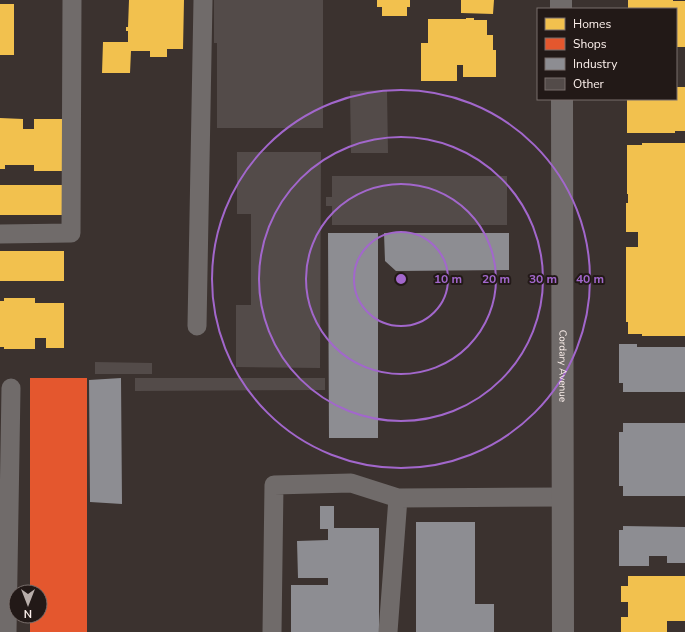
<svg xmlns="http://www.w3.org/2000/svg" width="685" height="632" viewBox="0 0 685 632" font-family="'Nunito Sans',sans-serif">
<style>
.homes{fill:#f2c14e}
.shops{fill:#e4572e}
.industry{fill:#8d8d92}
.building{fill:#534b49}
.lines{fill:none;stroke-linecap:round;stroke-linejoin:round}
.service{stroke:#706b6a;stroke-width:19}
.minor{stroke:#706b6a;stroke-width:22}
.ring{fill:none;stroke:#a267cc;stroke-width:2}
.labels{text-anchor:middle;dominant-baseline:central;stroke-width:4;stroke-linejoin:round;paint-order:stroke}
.street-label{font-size:10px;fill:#fcf0ec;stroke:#221917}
.centre{fill:#a267cc;stroke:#221917;stroke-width:2}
.ring-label{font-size:12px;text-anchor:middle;font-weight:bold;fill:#a267cc;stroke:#221917;stroke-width:4;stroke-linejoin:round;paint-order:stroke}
</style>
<rect width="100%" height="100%" fill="#3b322f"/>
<!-- homes -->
<path class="homes" d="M 129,0 L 184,0 L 183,49 L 167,49 L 167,57 L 150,57 L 150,51 L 131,51 L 130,73 L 102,73 L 103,42 L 128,42 L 128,31 L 126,31 L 126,27 L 128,27 Z
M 377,0 L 410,0 L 410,7 L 407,7 L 407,16 L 382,16 L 382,7 L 377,7 Z
M 461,0 L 494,0 L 493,14 L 461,13 Z
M 628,0 L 673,0 L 673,1 L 685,1 L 685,47 L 676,47 L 676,9 L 628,9 Z
M 0,4 L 14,4 L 14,55 L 0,55 Z
M 466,18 L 474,18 L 474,20 L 487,20 L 487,35 L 493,35 L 493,50 L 496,50 L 496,77 L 463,77 L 463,65 L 457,65 L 457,81 L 421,81 L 421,43 L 428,43 L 428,19 L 466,19 Z
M 676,87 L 685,87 L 685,131 L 675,131 L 675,133 L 627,133 L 627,99 L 676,99 Z
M 0,118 L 23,119 L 23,129 L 34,129 L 34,119 L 63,119 L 63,171 L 34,171 L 34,165 L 5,165 L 5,169 L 0,169 Z
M 642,143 L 685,143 L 685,336 L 642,336 L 642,334 L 628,334 L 628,322 L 626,322 L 626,247 L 638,247 L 638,232 L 626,232 L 626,203 L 628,203 L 628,194 L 627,194 L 627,145 L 642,145 Z
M 0,185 L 64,185 L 64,215 L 0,215 Z
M 0,251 L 64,251 L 64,281 L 0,281 Z
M 4,298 L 35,298 L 35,303 L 64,303 L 64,348 L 46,348 L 46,338 L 35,338 L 35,349 L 4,349 L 4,347 L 0,347 L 0,301 L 4,301 Z
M 628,576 L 685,576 L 685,621 L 667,621 L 667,632 L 621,632 L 621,617 L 628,617 L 628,602 L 621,602 L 621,586 L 628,586 Z"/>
<!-- shops -->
<path class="shops" d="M 30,378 L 87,378 L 87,632 L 30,632 L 30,616 L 40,616 L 40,592 L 30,592 Z"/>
<!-- industry -->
<path class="industry" d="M 328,233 L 378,233 L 378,438 L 329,438 Z
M 384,233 L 509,233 L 509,270 L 396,271 L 385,261 Z
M 619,344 L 637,344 L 637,347 L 685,347 L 685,392 L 623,392 L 623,383 L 619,383 Z
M 121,378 L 122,504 L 90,502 L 89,380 Z
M 623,423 L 685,423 L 685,496 L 623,496 L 623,486 L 619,486 L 619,432 L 623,432 Z
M 320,506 L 334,506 L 334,528 L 379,528 L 379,632 L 291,632 L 291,585 L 328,585 L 328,578 L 298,578 L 297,541 L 328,540 L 328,529 L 320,529 Z
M 416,522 L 475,522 L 475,604 L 494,604 L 494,632 L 416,632 Z
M 623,526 L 685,527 L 685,563 L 667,563 L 667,556 L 649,556 L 649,566 L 619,566 L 619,530 L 623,530 Z"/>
<!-- building -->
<path class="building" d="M 214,0 L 323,0 L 323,128 L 217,128 L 217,43 L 214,43 Z
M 387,90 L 388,153 L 351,153 L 350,91 Z
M 237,152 L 321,152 L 320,368 L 236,367 L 236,305 L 251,305 L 251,214 L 237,214 Z
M 332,176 L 507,176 L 507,225 L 332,225 L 332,206 L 326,206 L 326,197 L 332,197 Z
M 95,362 L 152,363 L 152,374 L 95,374 Z
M 135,378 L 325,378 L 325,390 L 135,391 Z"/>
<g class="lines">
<!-- service -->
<path class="service" d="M 0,234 L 71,233 L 72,0
M 197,326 L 203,0
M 7,632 L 11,388
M 272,632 L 274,485 L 351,483 L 398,498
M 388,632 L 398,498 L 562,497"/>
<!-- minor -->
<g class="minor">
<path d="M 561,0 L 561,9"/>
<path id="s1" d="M 562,99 L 563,632"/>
</g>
</g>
<!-- distance rings -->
<g class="ring">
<circle cx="401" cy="279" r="47"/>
<circle cx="401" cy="279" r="95"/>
<circle cx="401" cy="279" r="142"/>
<circle cx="401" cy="279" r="189"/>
</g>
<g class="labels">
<!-- street labels -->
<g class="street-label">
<text stroke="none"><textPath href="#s1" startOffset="267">Cordary Avenue</textPath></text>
</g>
</g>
<circle cx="401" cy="279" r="6" class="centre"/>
<g class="ring-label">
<text x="448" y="283">10 m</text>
<text x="496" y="283">20 m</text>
<text x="543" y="283">30 m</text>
<text x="590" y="283">40 m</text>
</g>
<!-- legend -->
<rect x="537" y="8" width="140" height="92" fill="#221917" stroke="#796f6c"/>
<rect x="545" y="18" width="20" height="12" fill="#f2c14e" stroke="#796f6c"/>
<text x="573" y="28" font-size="12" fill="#fcf0ec">Homes</text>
<rect x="545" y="38" width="20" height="12" fill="#e4572e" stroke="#796f6c"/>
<text x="573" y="48" font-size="12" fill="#fcf0ec">Shops</text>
<rect x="545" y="58" width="20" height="12" fill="#8d8d92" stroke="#796f6c"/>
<text x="573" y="68" font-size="12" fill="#fcf0ec">Industry</text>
<rect x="545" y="78" width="20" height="12" fill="#534b49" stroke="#796f6c"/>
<text x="573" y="88" font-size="12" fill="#fcf0ec">Other</text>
<!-- north arrow -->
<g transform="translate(28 604) rotate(180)"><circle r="19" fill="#221917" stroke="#796f6c"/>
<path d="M0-3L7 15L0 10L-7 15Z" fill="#b8aeaa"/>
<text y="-6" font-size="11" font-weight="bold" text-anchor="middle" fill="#fcf0ec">N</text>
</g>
</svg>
